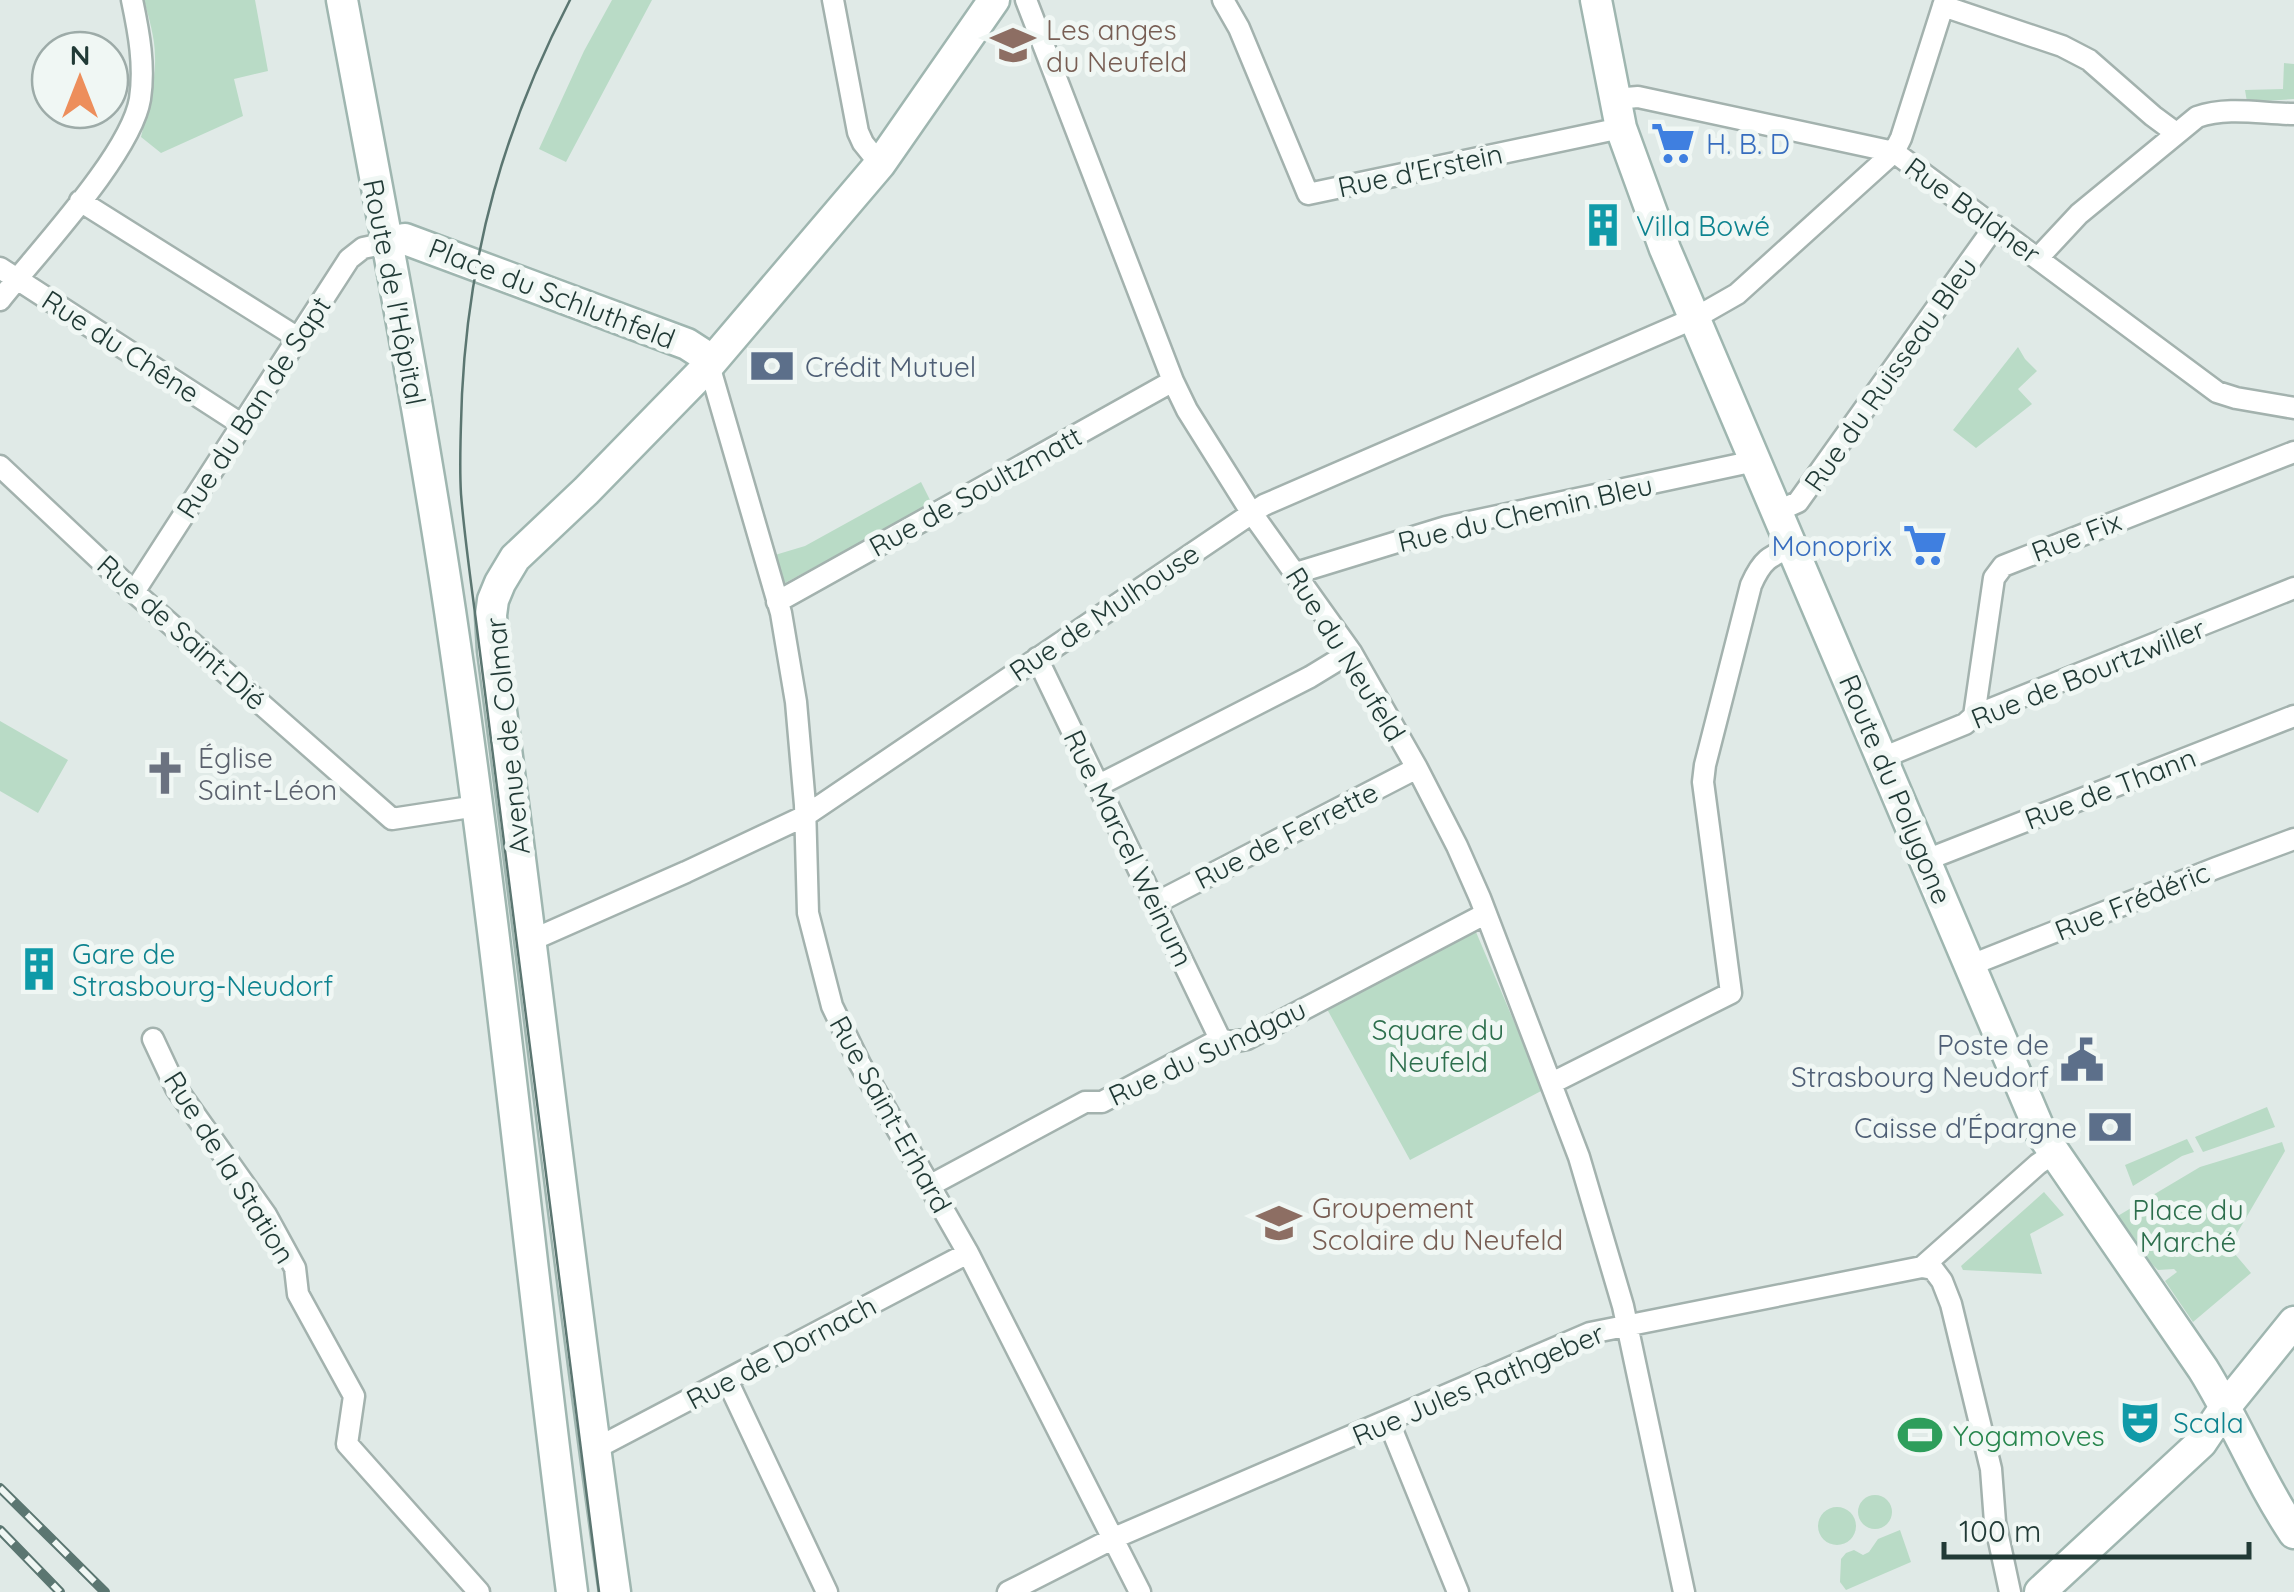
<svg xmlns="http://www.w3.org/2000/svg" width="2294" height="1592" viewBox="0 0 2294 1592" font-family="Quicksand,sans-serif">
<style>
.green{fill:#b9dbc6}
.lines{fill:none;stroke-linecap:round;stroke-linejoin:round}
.street-casing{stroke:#a3b2ae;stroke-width:25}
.secondary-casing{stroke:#9fb6b0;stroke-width:35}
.street{stroke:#fff;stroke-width:20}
.secondary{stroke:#fff;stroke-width:30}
.tram{stroke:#5b7671;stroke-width:2.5}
.rail-casing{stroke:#5b7671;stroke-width:10}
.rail{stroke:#f0f7f4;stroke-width:6;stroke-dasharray:19;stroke-linecap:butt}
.labels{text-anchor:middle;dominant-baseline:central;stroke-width:10;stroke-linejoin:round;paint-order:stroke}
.education-label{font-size:28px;fill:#785e54;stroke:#f0f7f4;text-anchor:start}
.shop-label{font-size:28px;fill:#366cbe;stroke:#f0f7f4;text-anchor:start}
.street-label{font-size:28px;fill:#213a36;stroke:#f0f7f4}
.culture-label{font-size:28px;fill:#0d838f;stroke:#f0f7f4;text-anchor:start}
.service-label{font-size:28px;fill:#4e5e75;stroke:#f0f7f4;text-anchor:end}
.worship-label{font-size:28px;fill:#5b616d;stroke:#f0f7f4;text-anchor:start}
.park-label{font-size:28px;fill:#2d6f4d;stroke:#f0f7f4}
.leisure-label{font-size:28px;fill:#27864d;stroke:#f0f7f4;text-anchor:start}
</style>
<rect width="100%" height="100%" fill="#e0eae7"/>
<!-- green -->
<path class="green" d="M 144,0 L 255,0 L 268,71 L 234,79 L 243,116 L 161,153 L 141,137 C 147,111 156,84 155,57 C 155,37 149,19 144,0 Z
M 612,0 L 652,0 L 566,162 L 539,149 L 584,51 Z
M 2284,63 L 2294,64 L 2294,99 L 2247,102 L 2245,90 L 2283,89 Z
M 2018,347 L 2025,359 L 2037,371 L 2018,389 L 2032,404 L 1976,448 L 1953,430 Z
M 921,482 L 932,504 L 785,583 L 775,555 L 805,546 Z
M 0,721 L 68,760 L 38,813 L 0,791 Z
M 1476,932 L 1543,1090 L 1410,1160 L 1327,1009 Z
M 2267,1107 L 2275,1127 L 2203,1152 L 2195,1137 Z
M 2187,1139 L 2194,1152 L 2182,1156 L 2133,1186 L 2125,1165 Z
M 2282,1142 L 2285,1151 L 2229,1247 L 2251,1273 L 2193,1322 L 2165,1281 L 2177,1272 L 2174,1269 L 2158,1270 L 2134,1247 L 2116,1217 L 2200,1167 Z
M 2044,1192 L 2064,1215 L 2030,1234 L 2042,1274 L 1963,1270 L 1961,1266 Z
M1858 1512a17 17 0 1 1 34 0a17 17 0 1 1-34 0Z
M1818 1526a19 19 0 1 1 38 0a19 19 0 1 1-38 0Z
M 1900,1530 L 1911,1562 L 1846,1590 L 1840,1582 L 1841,1559 L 1846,1553 L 1854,1550 L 1863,1555 L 1869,1552 L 1878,1539 Z"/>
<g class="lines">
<!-- street casing -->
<g class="street-casing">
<path id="street" d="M 833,0 L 858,132 L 863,143 L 880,164
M 1026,0 L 1173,381 L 1187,410 L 1251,512 L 1351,652 L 1417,768 L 1457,846 L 1480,898 L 1579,1157 L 1623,1306 L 1684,1592
M 1223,0 L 1239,28 L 1308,194 L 1621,128
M 1943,6 L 2062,46 L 2089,60 L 2153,116 L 2176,133
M 1615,99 L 1638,97 L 1894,152 L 2217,392 L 2236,398 L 2294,408
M 80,201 L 298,338
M 2038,258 L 2079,214 L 2197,117 C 2229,106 2262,114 2294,114
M 0,268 L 241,424
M 0,300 C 37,253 131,154 140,99 C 145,66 139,33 132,0
M 709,365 L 781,613 L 796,702 L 805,805 L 808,913 L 832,1006 L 860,1064 L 968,1253 L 1140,1592
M 0,466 L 134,592 L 392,819 L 477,806
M 1778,511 L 1798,502 L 1995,226
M 1296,573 L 1446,527 L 1755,461
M 134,592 L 349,259 L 363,248 L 387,243
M 777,602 L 1173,381
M 1037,658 L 1220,1039
M 1974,716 L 1994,578 L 2003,566 L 2294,452
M 1882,758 L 1965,724 L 1974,716 L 1991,709 L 2294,588
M 1099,785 L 1310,677 L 1351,652
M 1926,860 L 2294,716
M 1156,903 L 1417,768
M 532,940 L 686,872 L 805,816 L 1264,505 L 1695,318 L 1737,294 L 1894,152 L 1901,138 L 1945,0
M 1971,965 L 2216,868 L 2294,839
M 153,1039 L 176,1088 L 266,1215 L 295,1268 L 298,1294 L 354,1396 L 347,1444 L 479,1592
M 1552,1083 L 1731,993 L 1703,782 L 1705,765 L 1751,585 C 1762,560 1769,556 1793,547
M 929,1186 L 1085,1102 L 1102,1102 L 1220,1039 L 1232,1042 L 1247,1039 L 1485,914
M 1922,1267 L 1933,1269 L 1942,1281 L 1951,1304 L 1991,1469 L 1995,1522 L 2010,1592
M 727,1380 L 827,1592
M 1388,1420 L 1458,1592
M 595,1449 L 968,1253
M 1008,1592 L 1114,1538 L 1590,1333 L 1922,1267 L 2038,1164 L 2053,1154"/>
</g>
<!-- secondary casing -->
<g class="secondary-casing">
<path id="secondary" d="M 342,0 C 382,215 424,429 455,645 C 501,960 531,1277 572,1592
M 1596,0 L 1621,128 L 1665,249 L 2041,1133 L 2203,1369 C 2236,1422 2259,1481 2294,1533
M 387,243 L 405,239 L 687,344 L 704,355 L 709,365
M 615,1592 C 570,1279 535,964 493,650 L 491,615 L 493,600 L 500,583 L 515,558 L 586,491 L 709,365 L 880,164 L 994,0
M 2040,1592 L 2201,1443 L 2226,1406 L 2294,1322"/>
</g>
<!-- street -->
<use href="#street" class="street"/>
<!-- secondary -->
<use href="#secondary" class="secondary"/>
<!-- tram -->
<path class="tram" d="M 570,0 C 504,127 469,252 462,394 C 461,427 459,461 461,494 C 465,544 473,595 479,645 L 599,1592"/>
<!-- rail casing -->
<g class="rail-casing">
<path id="rail" d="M 0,1488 L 105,1592
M 0,1530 L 60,1592"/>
</g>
<!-- rail -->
<use href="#rail" class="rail"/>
</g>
<!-- icons -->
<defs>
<g id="school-bare" transform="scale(3.45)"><path d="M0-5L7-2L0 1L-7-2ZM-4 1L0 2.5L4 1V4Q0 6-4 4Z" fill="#8d6e63" stroke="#f0f7f4" stroke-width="2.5" paint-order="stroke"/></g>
<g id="supermarket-bare" transform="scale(3.45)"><path d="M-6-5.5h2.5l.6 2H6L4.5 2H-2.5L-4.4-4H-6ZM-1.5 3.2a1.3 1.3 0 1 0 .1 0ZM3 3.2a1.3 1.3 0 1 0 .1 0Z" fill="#3f7fe0" stroke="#f0f7f4" stroke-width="2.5" paint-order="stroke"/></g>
<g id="building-bare" transform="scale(3.45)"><path d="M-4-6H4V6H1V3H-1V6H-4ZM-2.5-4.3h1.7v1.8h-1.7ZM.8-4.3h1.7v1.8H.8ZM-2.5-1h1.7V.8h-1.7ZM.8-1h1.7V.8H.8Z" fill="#0f9aa8" stroke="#f0f7f4" stroke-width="2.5" paint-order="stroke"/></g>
<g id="bank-bare" transform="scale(3.45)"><path d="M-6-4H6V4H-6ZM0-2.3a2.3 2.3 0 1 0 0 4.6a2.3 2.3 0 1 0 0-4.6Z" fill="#5c6f8a" stroke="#f0f7f4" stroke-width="2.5" paint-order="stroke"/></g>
<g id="church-bare" transform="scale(3.45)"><path d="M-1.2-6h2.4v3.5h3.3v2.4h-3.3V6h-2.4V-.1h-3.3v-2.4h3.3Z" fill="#6b7280" stroke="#f0f7f4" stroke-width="2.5" paint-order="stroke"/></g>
<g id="civic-bare" transform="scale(3.45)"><path d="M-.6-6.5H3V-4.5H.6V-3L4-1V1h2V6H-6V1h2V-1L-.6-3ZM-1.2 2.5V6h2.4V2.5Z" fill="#5c6f8a" stroke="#f0f7f4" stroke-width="2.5" paint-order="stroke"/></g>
<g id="theatre-bare" transform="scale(3.45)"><path d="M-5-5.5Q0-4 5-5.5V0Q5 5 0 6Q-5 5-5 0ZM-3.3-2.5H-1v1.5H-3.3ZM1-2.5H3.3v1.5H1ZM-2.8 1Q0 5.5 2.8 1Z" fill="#0f9aa8" stroke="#f0f7f4" stroke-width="2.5" paint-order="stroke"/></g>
<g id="stadium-bare" transform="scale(3.45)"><path d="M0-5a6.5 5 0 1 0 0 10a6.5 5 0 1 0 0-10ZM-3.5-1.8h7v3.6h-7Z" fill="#2e9e5b" stroke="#f0f7f4" stroke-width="2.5" paint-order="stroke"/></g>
</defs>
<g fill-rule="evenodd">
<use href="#school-bare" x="1013" y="45"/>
<use href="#supermarket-bare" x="1673" y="143"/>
<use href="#building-bare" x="1603" y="225"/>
<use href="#bank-bare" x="772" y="366"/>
<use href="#supermarket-bare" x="1925" y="545"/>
<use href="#church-bare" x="165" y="773"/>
<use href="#building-bare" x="39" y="969"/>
<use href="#civic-bare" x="2082" y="1060"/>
<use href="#bank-bare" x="2110" y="1127"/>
<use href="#school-bare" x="1279" y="1223"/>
<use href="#theatre-bare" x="2140" y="1422"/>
<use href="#stadium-bare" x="1920" y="1435"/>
</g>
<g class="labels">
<!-- education labels -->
<g class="education-label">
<text x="1046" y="29">Les anges<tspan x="1046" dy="32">du Neufeld</tspan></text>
<text x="1312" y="1207">Groupement<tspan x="1312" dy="32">Scolaire du Neufeld</tspan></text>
</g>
<!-- shop labels -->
<g class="shop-label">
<text x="1706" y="143">H. B. D</text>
<text x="1892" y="545" text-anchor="end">Monoprix</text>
</g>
<!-- street labels -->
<g class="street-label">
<text transform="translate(1420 170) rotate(-12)">Rue d'Erstein</text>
<text transform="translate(1973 210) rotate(36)">Rue Baldner</text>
<text transform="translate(395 292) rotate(79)">Route de l'Hôpital</text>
<text transform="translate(552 293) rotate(21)">Place du Schluthfeld</text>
<text transform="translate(121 346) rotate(33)">Rue du Chêne</text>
<text transform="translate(1890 374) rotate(-55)">Rue du Ruisseau Bleu</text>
<text transform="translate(253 407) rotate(-57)">Rue du Ban de Sapt</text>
<text transform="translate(975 491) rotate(-29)">Rue de Soultzmatt</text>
<text transform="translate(1525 513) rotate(-13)">Rue du Chemin Bleu</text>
<text transform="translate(2076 536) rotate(-21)">Rue Fix</text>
<text transform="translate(1104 612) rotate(-34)">Rue de Mulhouse</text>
<text transform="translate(182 632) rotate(42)">Rue de Saint-Dié</text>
<text transform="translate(1346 654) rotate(58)">Rue du Neufeld</text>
<text transform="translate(2088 673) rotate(-22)">Rue de Bourtzwiller</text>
<text transform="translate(507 736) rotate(-96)">Avenue de Colmar</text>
<text transform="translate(2110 788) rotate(-21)">Rue de Thann</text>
<text transform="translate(1896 789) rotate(67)">Route du Polygone</text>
<text transform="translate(1286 835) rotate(-27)">Rue de Ferrette</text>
<text transform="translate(1129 848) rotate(64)">Rue Marcel Weinum</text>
<text transform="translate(2132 901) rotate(-22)">Rue Frédéric</text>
<text transform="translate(1207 1052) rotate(-25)">Rue du Sundgau</text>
<text transform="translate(891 1114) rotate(61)">Rue Saint-Erhard</text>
<text transform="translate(230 1167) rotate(58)">Rue de la Station</text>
<text transform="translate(781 1352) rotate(-28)">Rue de Dornach</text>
<text transform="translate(1478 1384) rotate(-23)">Rue Jules Rathgeber</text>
</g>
<!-- culture labels -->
<g class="culture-label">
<text x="1636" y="225">Villa Bowé</text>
<text x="72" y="953">Gare de<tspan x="72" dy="32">Strasbourg-Neudorf</tspan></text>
<text x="2173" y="1422">Scala</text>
</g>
<!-- service labels -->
<g class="service-label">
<text x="805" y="366" text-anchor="start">Crédit Mutuel</text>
<text x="2049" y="1044">Poste de<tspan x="2049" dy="32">Strasbourg Neudorf</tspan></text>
<text x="2077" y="1127">Caisse d'Épargne</text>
</g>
<!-- worship labels -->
<g class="worship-label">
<text x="198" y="757">Église<tspan x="198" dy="32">Saint-Léon</tspan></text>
</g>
<!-- park labels -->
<g class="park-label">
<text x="1438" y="1029">Square du<tspan x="1438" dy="32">Neufeld</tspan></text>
<text x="2188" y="1209">Place du<tspan x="2188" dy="32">Marché</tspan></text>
</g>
<!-- leisure labels -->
<g class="leisure-label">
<text x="1953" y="1435">Yogamoves</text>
</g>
</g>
<!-- north arrow -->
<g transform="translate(80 80)"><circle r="48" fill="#f0f7f4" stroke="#9daba8" stroke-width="2.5"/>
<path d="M0-8L18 38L0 25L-18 38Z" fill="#ed8e5b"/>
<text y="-15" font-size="28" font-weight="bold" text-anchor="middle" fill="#213a36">N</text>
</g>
<!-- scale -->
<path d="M1944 1542v15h305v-15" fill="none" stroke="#213a36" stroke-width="5"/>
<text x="1959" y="1542" font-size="30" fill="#213a36" stroke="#f0f7f4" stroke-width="8" paint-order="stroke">100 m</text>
</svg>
